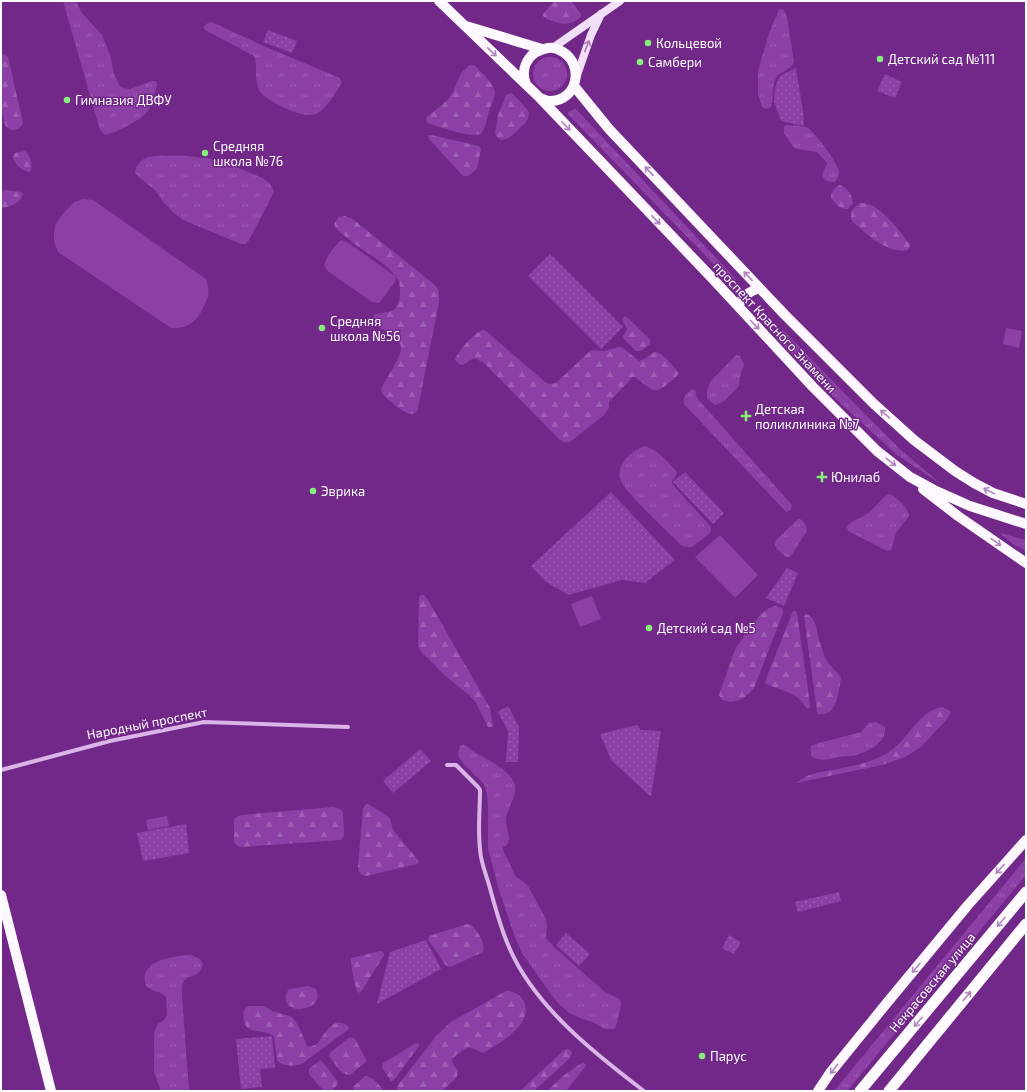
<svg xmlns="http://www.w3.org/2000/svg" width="1027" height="1092" viewBox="0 0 1027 1092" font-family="'Exo 2',sans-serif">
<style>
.grass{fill:url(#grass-tufts)}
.forest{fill:url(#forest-firs)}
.park{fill:url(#park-dots)}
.pitch{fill:#8c40a6}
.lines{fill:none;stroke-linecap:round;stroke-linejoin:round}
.minor{stroke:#dbb5e8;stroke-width:4}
.secondary{stroke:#f1def7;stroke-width:8}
.primary{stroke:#fdf7fe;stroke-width:10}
.trunk{stroke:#fefbfe;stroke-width:11}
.oneway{stroke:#ab7aba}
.oneway2{stroke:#b085bd}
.oneway3{stroke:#b087bd}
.poi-dot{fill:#86f07b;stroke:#712888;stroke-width:1.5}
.labels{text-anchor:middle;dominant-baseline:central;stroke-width:3;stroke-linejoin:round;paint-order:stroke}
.poi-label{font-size:13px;fill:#fff;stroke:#712888;text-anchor:start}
.street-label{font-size:13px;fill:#fff;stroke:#712888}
</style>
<defs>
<pattern id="grass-tufts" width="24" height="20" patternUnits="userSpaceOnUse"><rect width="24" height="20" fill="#8c40a6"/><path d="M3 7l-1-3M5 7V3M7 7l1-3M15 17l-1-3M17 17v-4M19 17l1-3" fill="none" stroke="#9d5db3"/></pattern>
<pattern id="forest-firs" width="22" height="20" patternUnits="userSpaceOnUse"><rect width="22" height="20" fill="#8c40a6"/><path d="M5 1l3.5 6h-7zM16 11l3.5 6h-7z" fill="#9d5db3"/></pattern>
<pattern id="park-dots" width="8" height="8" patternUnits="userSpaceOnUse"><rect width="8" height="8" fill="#8c40a6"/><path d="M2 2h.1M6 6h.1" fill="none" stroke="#9d5db3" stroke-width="1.8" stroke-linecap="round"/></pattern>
</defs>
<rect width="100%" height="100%" fill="#712888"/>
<!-- grass -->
<path class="grass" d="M 63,1 L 76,1 L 81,12 L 102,35 L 110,55 L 114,74 L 120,86 L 124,88 L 130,89 L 152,81 L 156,81 L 157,85 C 154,94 152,105 147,112 C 141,120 115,133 105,135 L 100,130 Z
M 781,9 L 784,10 L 787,17 L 794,62 C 791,71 779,71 775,80 C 771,90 775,99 770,108 L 766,109 L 762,107 L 758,94 L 758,71 L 769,33 L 779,10 Z
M 210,22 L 216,24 L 259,44 L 340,78 L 341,81 L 341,84 C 336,92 327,108 318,113 C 316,114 312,115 310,115 C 299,116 270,102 262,94 C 260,92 258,89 258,86 C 254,77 258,66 254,56 L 207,31 L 204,29 C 204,24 207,24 210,22 Z
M533 74a17 17 0 1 1 34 0a17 17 0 1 1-34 0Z
M 575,108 L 735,278 L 736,284 L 733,284 L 729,280 L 567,113 L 573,110 Z
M 787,125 C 793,126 802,125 808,128 C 814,131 838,164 839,171 C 840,175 837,179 835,182 C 829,183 824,180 822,175 L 827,163 L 817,152 L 797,149 L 793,147 L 784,133 L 784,126 Z
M 156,156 C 179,155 202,156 224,162 C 232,165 240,169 248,172 C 259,177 270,179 274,192 L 248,242 L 245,244 L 241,244 L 183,220 L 174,213 L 163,202 L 156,191 L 139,177 L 135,173 C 135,166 142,159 148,157 C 151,156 153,156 156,156 Z
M 783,330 L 846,395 L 901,450 L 941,484 L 897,455 L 837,400 L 776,338 L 776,335 L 777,332 Z
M 736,355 L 740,356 L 744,365 L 740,376 L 739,386 L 723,402 L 715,405 L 707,398 L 707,391 L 710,382 Z
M 692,389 L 695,390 L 697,398 L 792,505 L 791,510 L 786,512 L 684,404 C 682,397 687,394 692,389 Z
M 644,446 C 657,449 665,459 674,469 L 677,472 L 675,477 L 672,481 L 672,484 L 711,527 L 711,531 L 709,534 L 692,547 L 688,547 L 682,546 C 666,530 649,515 634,498 C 629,492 622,486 620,478 C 617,463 632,451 644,446 Z
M 889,494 C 896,496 909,509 909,516 L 896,533 L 891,550 L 887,551 L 850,532 L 848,531 L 847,527 C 850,521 859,519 865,515 C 875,510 879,499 889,494 Z
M 798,519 L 800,519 C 804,521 807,527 807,531 L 791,556 L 789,557 L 786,557 L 777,549 L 775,544 L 776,540 Z
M 1000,533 L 1026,540 L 1026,551 L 1013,544 Z
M 876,722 L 885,727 C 887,744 865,753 852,756 C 848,756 844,756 840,757 C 829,759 822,762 812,757 L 810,749 L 811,746 L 815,744 L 861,732 L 869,723 Z
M 463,745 L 465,745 C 470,748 473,752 478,754 C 490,761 518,774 515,791 C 514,802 505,812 506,823 C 507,833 514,842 503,847 L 503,850 L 516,877 L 523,881 L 528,886 L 546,919 L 547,926 L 546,938 L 554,947 L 605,992 L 620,999 C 620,1000 621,1001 621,1002 C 622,1005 616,1026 615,1029 L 605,1029 L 594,1023 L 580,1018 L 569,1013 L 558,1003 L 550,993 L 522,953 L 516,940 L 499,890 L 488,849 L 488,806 L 487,793 L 484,784 L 464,764 L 460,759 L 458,754 L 459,749 L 460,746 Z
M 1026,858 L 1026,875 L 847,1091 L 834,1091 Z
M 191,955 L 200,959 L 203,964 C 199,980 187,973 183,983 C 181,987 182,992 182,996 L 189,1091 L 161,1091 L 154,1072 L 154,1032 L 158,1024 L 165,1019 L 167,1015 L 166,997 C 162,991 153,992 147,987 C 145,983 143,976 146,972 C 153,958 178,956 191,955 Z"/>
<!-- forest -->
<path class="forest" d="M 554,1 L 571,1 L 581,14 L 581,17 C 571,25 564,25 552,21 C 549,20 546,19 543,16 L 543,14 Z
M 1,54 L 3,54 L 7,56 L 9,61 L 23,123 C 20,129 17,130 10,130 L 5,125 L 1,106 Z
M 472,65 L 474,65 C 480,71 495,84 495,93 C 495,98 491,105 489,111 C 487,119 486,127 481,134 C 466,137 448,129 433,125 L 428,123 L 426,120 L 427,117 C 434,111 443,105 449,98 C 458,87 457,70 472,65 Z
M 512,93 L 527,109 C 529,112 529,115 528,118 C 527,122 523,125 520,128 C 513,135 502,147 495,134 L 498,115 L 506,95 Z
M 428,135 L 431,135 L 479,146 L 481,149 L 477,169 L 468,176 L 463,176 L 461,174 L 429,139 Z
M 25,151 C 30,155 33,164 31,171 L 29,172 C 21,170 15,165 13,157 L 15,153 Z
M 840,185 C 848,189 852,194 853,203 L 848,209 C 840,210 836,204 831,198 C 830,193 835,187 840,185 Z
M 6,190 L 21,192 L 23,193 C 21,203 10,207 1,208 L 1,192 Z
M 860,203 C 878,201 898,229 909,243 L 910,246 L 908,250 C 891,254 871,239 859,227 C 855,224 850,221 851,215 C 851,210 856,206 860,203 Z
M 345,216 L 354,220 L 425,277 C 436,286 440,286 439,302 L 418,408 C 417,412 415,414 411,414 C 405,414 385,398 382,393 C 381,390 381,389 382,387 C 386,379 402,356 401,348 C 401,331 368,330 374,315 C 381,312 387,313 392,311 C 397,308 400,300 400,295 C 400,290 400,283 398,280 C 390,264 360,250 346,237 C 341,233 336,230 334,224 L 339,217 Z
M 625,316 L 630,320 L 650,340 L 650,344 C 646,347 640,354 635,350 L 624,339 L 623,336 L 627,329 L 622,319 Z
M 483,330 L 486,331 L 545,382 L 550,384 L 556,383 L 589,352 L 595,350 L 604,351 L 619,347 L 623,348 L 639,361 C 645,360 652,352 656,352 C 661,351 675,368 679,373 L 677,376 C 655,395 658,395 635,377 L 633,377 L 609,402 L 609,408 L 604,415 L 570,442 C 563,443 560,440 555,435 L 485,364 L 475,358 L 470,360 L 463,365 L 459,364 L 455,360 C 457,352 475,332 483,330 Z
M 421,595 L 424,595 L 428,600 L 490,708 L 493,725 L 492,727 L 488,727 L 475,701 L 468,694 L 444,675 L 431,661 L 422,653 L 418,646 L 419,597 Z
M 775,606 L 782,608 L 783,610 L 783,613 L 754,688 C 747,696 738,704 726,701 C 722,700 721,699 719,695 L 736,647 L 761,614 L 769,608 Z
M 793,611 L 795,611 L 797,613 L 810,704 L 810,707 L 808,709 C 804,706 804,704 801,701 C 799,698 794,695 790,693 C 782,689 773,688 765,683 L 766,679 Z
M 805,614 C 817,616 817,634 820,643 C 822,649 824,656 827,661 C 831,667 837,671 841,678 C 838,692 838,717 818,714 L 817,712 L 804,616 Z
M 942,707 L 949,710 L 951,712 L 947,719 L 921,747 L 905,757 L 882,765 L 796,783 L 807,776 L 816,773 C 840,768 869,765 889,752 C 909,739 917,712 942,707 Z
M 366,804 L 368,804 L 390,818 L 393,830 L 418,860 L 419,862 L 417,864 L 366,876 C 360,875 358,871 358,866 L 363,809 Z
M 333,807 L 340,809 L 343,812 L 344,835 L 341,840 L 240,847 L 235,844 L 234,841 L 234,819 L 241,815 Z
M 467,924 L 472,925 C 477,931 486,943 483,952 L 455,965 L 450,967 L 445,965 L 437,952 L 428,940 L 429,936 Z
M 380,951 L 383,952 L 384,955 L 363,989 L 359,993 L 358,992 C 355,988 350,962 351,958 Z
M 308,986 C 309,987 313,987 314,988 C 320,991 318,1001 314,1004 C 306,1010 290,1012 286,1001 C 285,996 286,993 289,989 Z
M 506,991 C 514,991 520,994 524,1002 C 534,1024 499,1044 483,1053 L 469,1047 C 463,1050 456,1054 452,1060 L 453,1064 L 458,1071 L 457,1076 L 455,1079 L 442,1091 L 398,1091 L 397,1088 L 398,1085 L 437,1035 L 451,1022 Z
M 251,1006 L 264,1006 L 272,1011 L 292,1017 L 298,1025 L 307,1046 L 309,1047 C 312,1046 316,1045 318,1043 C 325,1033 335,1014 349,1027 L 349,1029 L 303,1063 C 296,1067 282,1067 277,1060 L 274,1037 C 267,1028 245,1036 244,1020 C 244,1017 243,1014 244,1011 C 245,1007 248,1007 251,1006 Z
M 350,1037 L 355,1039 L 367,1061 L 350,1075 C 340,1075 335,1063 329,1056 L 331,1052 Z
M 416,1043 L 419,1044 L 419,1046 L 394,1080 L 393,1081 L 391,1081 L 383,1069 L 382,1066 L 383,1063 Z
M 567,1049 L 570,1050 L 572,1053 L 570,1058 L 536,1089 L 534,1091 L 520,1091 L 564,1050 Z
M 321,1060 L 338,1082 C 336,1089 331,1091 324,1091 L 309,1074 L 309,1069 L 319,1061 Z
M 583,1062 L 586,1065 L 585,1067 L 566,1091 L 547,1091 L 563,1076 Z
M 365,1076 C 374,1077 379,1085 384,1091 L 355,1091 L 353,1088 L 354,1086 Z"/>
<!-- park -->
<path class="park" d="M 268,30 L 297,41 L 292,53 L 263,42 Z
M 796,68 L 803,111 L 804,126 L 781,121 L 774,102 L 775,87 L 780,76 Z
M 885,74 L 902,82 L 895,98 L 877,91 Z
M 550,254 L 623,327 L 601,349 L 528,276 Z
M 685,472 L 724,513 L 713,524 L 673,482 Z
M 611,492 L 675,560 L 645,583 L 622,580 L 568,595 L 545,581 L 531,566 Z
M 787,568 L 798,573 L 784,606 L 766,598 Z
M 508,706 L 519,727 L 518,762 L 506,762 L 508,731 L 498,712 Z
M 637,725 L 641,730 L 661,731 L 651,797 L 611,760 L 600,734 Z
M 420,749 L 431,761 L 393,793 L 383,781 Z
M 186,824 L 189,853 L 143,861 L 137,833 Z
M 839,892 L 841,901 L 798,912 L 795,902 Z
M 566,933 L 590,954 L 579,966 L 556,945 Z
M 729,935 L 741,942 L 734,954 L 722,948 Z
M 426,940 L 441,969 L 377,1004 L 390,952 Z
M 272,1036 L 275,1068 L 260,1069 L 262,1087 L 241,1089 L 236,1039 Z"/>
<!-- pitch -->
<path class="pitch" d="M 83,199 L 93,200 L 206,279 C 207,282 208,286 208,289 C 209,294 208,299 205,304 C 198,320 190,329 171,328 L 58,252 L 54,242 L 54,235 L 55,225 L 61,216 L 74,202 Z
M 341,240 L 347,242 L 395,276 L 396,279 L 395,282 L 380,302 L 378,303 L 372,302 L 329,272 L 324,266 C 325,259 335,245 341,240 Z
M 1006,328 L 1022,331 L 1019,348 L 1003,344 Z
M 720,535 L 758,575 L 735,598 L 695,557 Z
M 592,596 L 601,619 L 580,627 L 571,604 Z
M 167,816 L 169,826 L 148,830 L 146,820 Z"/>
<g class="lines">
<!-- minor -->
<path class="minor" d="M 447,765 L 456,765 L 478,787 L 480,790 C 480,812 477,835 481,857 C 483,868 488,880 491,892 C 496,910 501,929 509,947 C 534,1006 594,1053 644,1091
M 1,770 L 110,741 L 204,722 L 348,727"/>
<!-- secondary -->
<path class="secondary" d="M 554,47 L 620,1
M 576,78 L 591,35 L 601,14"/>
<!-- primary -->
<path class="primary" d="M 439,1 L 540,98 L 711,277 L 813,387 L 877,451 L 910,477 L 934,490 L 970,506 L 1026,524
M 466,26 L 542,49
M 526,84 C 522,74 524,63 532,55 C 537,51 542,49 548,48 C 554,47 558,49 563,52 C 584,65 578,100 551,101 C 547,101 543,99 540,98
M 574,86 L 609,129 L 785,315 L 874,404 L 914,440 L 955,471 L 974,483 L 993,493 L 1026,504
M 738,306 C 744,295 747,293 759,288
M 923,489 L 958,516 L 1026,563
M 1,895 L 51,1091
M 818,1091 L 830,1073 L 886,1004 L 968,905 L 1026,840"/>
<!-- trunk -->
<path class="trunk" d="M 860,1091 L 1026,892
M 889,1091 L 1026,924"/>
</g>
<!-- one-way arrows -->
<defs><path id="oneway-shaft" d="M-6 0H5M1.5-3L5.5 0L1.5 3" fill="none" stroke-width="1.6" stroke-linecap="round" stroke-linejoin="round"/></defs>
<use class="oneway" href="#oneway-shaft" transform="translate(587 46) rotate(-69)"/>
<g class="oneway2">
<use href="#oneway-shaft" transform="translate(492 52) rotate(44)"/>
<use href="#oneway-shaft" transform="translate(566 126) rotate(46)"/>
<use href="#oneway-shaft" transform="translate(649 171) rotate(-133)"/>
<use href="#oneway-shaft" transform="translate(656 220) rotate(46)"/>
<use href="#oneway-shaft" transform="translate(748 276) rotate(-133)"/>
<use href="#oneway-shaft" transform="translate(755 325) rotate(46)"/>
<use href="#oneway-shaft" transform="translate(885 414) rotate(-139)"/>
<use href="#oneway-shaft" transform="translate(891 462) rotate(38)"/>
<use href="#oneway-shaft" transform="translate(989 491) rotate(-154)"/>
<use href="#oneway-shaft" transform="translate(996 542) rotate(35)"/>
<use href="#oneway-shaft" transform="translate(1000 869) rotate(132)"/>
<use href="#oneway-shaft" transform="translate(916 968) rotate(130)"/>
<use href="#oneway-shaft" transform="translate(834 1069) rotate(128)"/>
</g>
<g class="oneway3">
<use href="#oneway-shaft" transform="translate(1001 922) rotate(130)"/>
<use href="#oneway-shaft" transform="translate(967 996) rotate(-50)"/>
<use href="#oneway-shaft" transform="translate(918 1022) rotate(130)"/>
</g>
<!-- markers -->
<g class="poi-dot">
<circle cx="648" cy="43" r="4"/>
<circle cx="880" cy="59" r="4"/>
<circle cx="640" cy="62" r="4"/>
<circle cx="67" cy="100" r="4"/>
<circle cx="205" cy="153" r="4"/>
<circle cx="322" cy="328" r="4"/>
<path d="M744 410h4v4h4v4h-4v4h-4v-4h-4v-4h4z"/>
<path d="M820 471h4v4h4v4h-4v4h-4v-4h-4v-4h4z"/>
<circle cx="313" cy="491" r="4"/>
<circle cx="649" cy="628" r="4"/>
<circle cx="702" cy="1056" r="4"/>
</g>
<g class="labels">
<!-- poi labels -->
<g class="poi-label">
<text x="656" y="43">Кольцевой</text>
<text x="888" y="59">Детский сад №111</text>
<text x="648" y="62">Самбери</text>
<text x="75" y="100">Гимназия ДВФУ</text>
<text x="213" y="146">Средняя<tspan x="213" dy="15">школа №76</tspan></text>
<text x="330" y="321">Средняя<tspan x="330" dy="15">школа №56</tspan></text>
<text x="755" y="409">Детская<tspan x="755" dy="15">поликлиника №7</tspan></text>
<text x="831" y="477">Юнилаб</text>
<text x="321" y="491">Эврика</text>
<text x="657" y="628">Детский сад №5</text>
<text x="710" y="1056">Парус</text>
</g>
<!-- street labels -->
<g class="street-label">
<text transform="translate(775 327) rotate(47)">проспект Красного Знамени</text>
<text transform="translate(147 723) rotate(-11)">Народный проспект</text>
<text transform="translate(932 982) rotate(-50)">Некрасовская улица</text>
</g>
</g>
<!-- border -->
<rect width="1027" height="1092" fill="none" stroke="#ffffff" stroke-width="4"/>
</svg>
